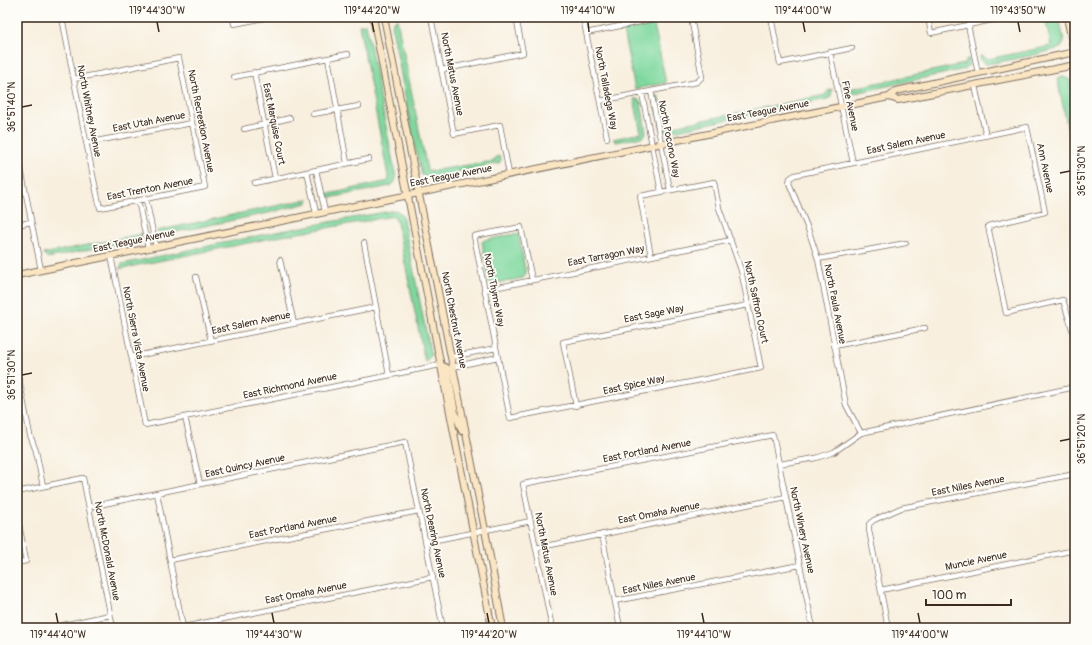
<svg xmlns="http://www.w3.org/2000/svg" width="1092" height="645" viewBox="0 0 1092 645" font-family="Pangolin,sans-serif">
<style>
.green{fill:#7ed89e;stroke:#5c815e}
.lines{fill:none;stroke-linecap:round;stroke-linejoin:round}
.street-casing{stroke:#7d6f61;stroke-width:6}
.secondary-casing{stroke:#7d6f61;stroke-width:8}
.street{stroke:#fff;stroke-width:4.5}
.secondary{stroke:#fbe6c4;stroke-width:6}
.ticks{fill:none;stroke:#3b2a1e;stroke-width:1.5}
.labels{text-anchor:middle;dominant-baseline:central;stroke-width:3.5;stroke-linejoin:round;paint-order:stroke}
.street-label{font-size:10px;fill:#3b2a1e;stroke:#fdfcf7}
.neatline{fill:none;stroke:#3b2a1e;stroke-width:1.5}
.ticks-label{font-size:10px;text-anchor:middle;fill:#3b2a1e}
</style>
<rect width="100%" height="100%" fill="#fdfcf7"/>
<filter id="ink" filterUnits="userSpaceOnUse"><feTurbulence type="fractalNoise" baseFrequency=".025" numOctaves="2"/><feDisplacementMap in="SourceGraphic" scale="8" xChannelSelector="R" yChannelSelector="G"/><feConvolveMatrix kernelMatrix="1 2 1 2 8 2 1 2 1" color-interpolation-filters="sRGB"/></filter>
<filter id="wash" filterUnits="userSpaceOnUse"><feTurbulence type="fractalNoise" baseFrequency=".012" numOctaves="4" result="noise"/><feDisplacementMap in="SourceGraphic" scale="16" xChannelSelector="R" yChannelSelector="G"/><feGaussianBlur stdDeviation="0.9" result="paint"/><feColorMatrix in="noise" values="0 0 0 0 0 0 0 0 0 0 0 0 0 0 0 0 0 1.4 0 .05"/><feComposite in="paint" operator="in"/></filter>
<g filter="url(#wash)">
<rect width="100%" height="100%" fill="#f8efde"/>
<!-- green -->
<path class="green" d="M 1045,17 L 1059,17 L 1064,41 L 1061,48 L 1034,55 L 988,64 C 982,64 981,62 980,56 L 982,56 L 988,59 L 1051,46 Z
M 397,19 L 427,170 L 430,171 L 494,161 L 496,157 L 500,156 L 501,160 L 499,163 L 429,178 L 422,175 L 415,148 L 392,27 L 393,21 Z
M 366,24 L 396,178 L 395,182 L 390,186 L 329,198 L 324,195 L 389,181 L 359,25 Z
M 654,24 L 666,83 L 635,89 L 623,31 Z
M 967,59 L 969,59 L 969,65 L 965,69 L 851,94 L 844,92 L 842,87 L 844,86 L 849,89 L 964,64 Z
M 1064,77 L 1070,80 L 1075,102 L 1075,163 L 1057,78 Z
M 832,89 L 831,97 L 827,99 L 668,132 L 665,132 L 661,128 L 655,99 L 655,97 L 658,95 L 665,128 L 825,95 L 829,90 Z
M 634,99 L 637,99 L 641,102 L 646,133 L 643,137 L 616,142 L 613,139 L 641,133 Z
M 309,199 L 307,203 L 268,213 L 161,235 L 156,231 Z
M 396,210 L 402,214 L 431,356 L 425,362 L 396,218 L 393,216 L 282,236 L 119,269 L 122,264 L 281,231 Z
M 142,234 L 139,239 L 48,258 L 43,254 Z
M 515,234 L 518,234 L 519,237 L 526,275 L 523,278 L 492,284 L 489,281 L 482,242 L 485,240 Z"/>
</g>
<g filter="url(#ink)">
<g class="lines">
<!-- street casing -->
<g class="street-casing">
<path id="street" d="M 62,17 C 74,81 86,145 100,208 L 205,187 L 179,58 L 74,79
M 233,17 L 234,24 L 269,17
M 431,17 L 454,134 L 500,125 L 509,174
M 583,17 L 607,138
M 771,17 L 780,63 L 852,48
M 928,17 L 931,33 L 1006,17
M 968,25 L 978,73
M 586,33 L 664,17
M 830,52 L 853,163
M 328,58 L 347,163
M 441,70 L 523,53 L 516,17
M 254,72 L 275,178
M 234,77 L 348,54
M 975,86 L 986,136
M 651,91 L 670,190
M 642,93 L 661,192
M 600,101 L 697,82 L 702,77 L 691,17
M 313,114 L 359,106
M 244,129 L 290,118
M 86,143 L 192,123
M 17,149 L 41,270
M 316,170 L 325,212
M 307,172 L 316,213
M 254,183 L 369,159
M 146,199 L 156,247
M 138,200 L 148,248
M 17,225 L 31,222
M 364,243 L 389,375
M 111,256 L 145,425 L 440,365
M 818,259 L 906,243
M 280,260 L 294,324
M 196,277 L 211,341
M 532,280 L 521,227 L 474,236 L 510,418 L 761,368 L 741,270 L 719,208 L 714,182 L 640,196 L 651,256
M 484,290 L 731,240
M 834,346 L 925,328
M 131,357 L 376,307
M 451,357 L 496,348
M 453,367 L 498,357
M 19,379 L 30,435 L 36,451 L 43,486
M 576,406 L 563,342 L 748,305
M 185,417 L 200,484
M 861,433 L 846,405 L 818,259 L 808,229 L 789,183 L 790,178 L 795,175 L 1027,127 L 1045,212 L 988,226 L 1006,313 L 1063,300 L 1075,338
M 779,464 L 816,458 L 834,452 L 861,433 L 1075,387
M 17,492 L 83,478 L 113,628
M 157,493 L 183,628
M 89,507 L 405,442 L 443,628
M 17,514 L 26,561 L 17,563
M 602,534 L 620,628
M 426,542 L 531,521
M 536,548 L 786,497
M 170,560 L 419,511
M 881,590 L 1075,550
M 615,601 L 800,565
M 183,627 L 433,577
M 49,628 L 110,615
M 552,628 L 523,484 L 773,435 L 813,628
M 888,628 L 869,530 L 869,524 L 874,520 L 901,508 L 1075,474"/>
</g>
<!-- secondary casing -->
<g class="secondary-casing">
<path id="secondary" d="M 373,17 L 492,628
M 384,17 L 485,530 L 503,628
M 1067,17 L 1075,57
M 889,97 L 898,100 L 1075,65
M 17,275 L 889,97 L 896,91 L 1075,52
M 440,365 L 447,368 L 455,413 L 462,431"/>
</g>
<!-- street -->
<use href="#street" class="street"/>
<!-- secondary -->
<use href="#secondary" class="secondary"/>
</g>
</g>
<!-- ticks -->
<path class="ticks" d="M 157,22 L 159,32M 372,22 L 374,32M 588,22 L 589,32M 803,22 L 805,32M 1018,22 L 1020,32M 22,107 L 32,105M 1060,173 L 1070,171M 22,375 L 32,373M 1060,441 L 1070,439M 56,613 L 58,623M 272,613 L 274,623M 487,613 L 489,623M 702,613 L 704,623M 918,613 L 920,623"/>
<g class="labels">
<!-- street labels -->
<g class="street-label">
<text transform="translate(452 74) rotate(79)">North Matus Avenue</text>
<text transform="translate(606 88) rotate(79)">North Talladega Way</text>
<text transform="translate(850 106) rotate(78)">Fine Avenue</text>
<text transform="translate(89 111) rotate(79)">North Whitney Avenue</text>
<text transform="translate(768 111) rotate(-11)">East Teague Avenue</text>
<text transform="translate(201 121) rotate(79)">North Recreation Avenue</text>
<text transform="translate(149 122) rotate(-11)">East Utah Avenue</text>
<text transform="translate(274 124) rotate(79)">East Marquise Court</text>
<text transform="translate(669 139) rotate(79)">North Pocono Way</text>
<text transform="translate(906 143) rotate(-12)">East Salem Avenue</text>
<text transform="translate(1045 168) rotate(78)">Ann Avenue</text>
<text transform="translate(451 176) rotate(-11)">East Teague Avenue</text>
<text transform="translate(150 189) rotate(-11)">East Trenton Avenue</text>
<text transform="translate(134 241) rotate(-12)">East Teague Avenue</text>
<text transform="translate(606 256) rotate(-11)">East Tarragon Way</text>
<text transform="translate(494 290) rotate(79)">North Thyme Way</text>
<text transform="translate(756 302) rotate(78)">North Saffron Court</text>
<text transform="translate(835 304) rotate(79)">North Paula Avenue</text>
<text transform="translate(654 314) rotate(-11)">East Sage Way</text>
<text transform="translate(454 320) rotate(79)">North Chestnut Avenue</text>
<text transform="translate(251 323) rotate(-12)">East Salem Avenue</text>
<text transform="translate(136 339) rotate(79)">North Sierra Vista Avenue</text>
<text transform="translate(634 385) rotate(-12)">East Spice Way</text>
<text transform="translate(290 386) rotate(-12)">East Richmond Avenue</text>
<text transform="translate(647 451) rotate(-11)">East Portland Avenue</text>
<text transform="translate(245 466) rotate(-12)">East Quincy Avenue</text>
<text transform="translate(968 486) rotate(-11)">East Niles Avenue</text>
<text transform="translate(659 513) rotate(-11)">East Omaha Avenue</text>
<text transform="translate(293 527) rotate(-11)">East Portland Avenue</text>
<text transform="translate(802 530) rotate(78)">North Winery Avenue</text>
<text transform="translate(433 533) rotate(78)">North Dearing Avenue</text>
<text transform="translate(107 551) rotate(79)">North McDonald Avenue</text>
<text transform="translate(546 554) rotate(79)">North Matus Avenue</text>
<text transform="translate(976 561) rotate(-12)">Muncie Avenue</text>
<text transform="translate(659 584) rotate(-11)">East Niles Avenue</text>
<text transform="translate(306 593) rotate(-11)">East Omaha Avenue</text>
</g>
</g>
<!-- margin -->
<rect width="1092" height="645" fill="none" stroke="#fdfcf7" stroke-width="44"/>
<!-- scale -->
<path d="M926 599v6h85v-6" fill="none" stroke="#3b2a1e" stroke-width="2"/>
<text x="932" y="599" font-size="12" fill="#3b2a1e" stroke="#fdfcf7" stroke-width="3" paint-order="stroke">100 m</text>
<rect x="22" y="22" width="1048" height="601" class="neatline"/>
<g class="ticks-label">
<text x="157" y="14">119°44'30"W</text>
<text x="372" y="14">119°44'20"W</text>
<text x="588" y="14">119°44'10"W</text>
<text x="803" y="14">119°44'00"W</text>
<text x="1018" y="14">119°43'50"W</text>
<text transform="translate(11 107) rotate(-90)" y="4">36°51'40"N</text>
<text transform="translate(1081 171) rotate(-90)" y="4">36°51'30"N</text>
<text transform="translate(11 375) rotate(-90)" y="4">36°51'30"N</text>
<text transform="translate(1081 439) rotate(-90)" y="4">36°51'20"N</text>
<text x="58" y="638">119°44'40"W</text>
<text x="274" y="638">119°44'30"W</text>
<text x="489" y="638">119°44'20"W</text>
<text x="704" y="638">119°44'10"W</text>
<text x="920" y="638">119°44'00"W</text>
</g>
</svg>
